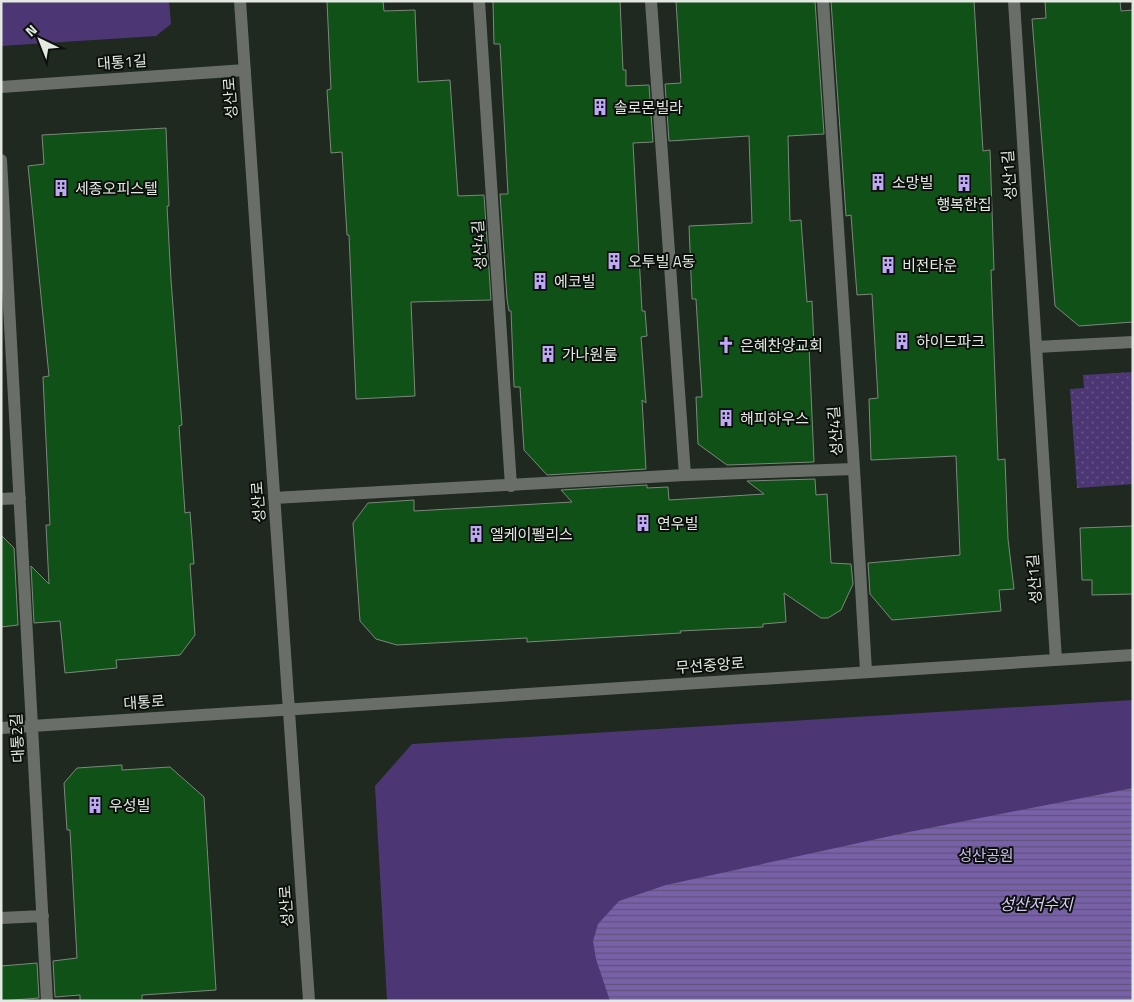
<svg xmlns="http://www.w3.org/2000/svg" width="1134" height="1002" viewBox="0 0 1134 1002" font-family="'Titillium Web','Noto Sans KR',sans-serif">
<style>
.grass{fill:url(#grass-dots)}
.green{fill:#4c3774}
.water{fill:url(#water-rules)}
.building{fill:#105118;stroke:#7c887c}
.lines{fill:none;stroke-linecap:round;stroke-linejoin:round}
.minor{stroke:#696e69;stroke-width:12}
.labels{text-anchor:middle;dominant-baseline:central;stroke-width:4;stroke-linejoin:round;paint-order:stroke}
.street-label{font-size:15px;fill:#e3e9e2;stroke:#0c100c}
.poi-label{font-size:15px;fill:#e3e9e2;stroke:#0c100c;text-anchor:start}
.park-label{font-size:15px;fill:#cbbbf6;stroke:#0c100c}
.water-label{font-size:16px;font-style:italic;fill:#d6ccf4;stroke:#0c100c}
</style>
<defs>
<pattern id="grass-dots" width="8" height="8" patternUnits="userSpaceOnUse" patternTransform="scale(1.25)"><rect width="8" height="8" fill="#4c3774"/><path d="M2 2h.1M6 6h.1" fill="none" stroke="#665488" stroke-width="1.8" stroke-linecap="round"/></pattern>
<pattern id="water-rules" width="6" height="5" patternUnits="userSpaceOnUse" patternTransform="scale(1.25)"><rect width="6" height="5" fill="#7861a8"/><path d="M0 2.5h6" fill="none" stroke="#5e5476"/></pattern>
</defs>
<rect width="100%" height="100%" fill="#1f291f"/>
<!-- grass -->
<path class="grass" d="M 1133,372 L 1133,484 L 1077,488 L 1070,389 L 1084,388 L 1083,375 Z"/>
<!-- green -->
<path class="green" d="M 1,1 L 169,1 L 171,24 L 156,36 L 1,46 Z
M 1133,700 L 1133,1001 L 387,1001 L 375,786 L 412,744 Z"/>
<!-- water -->
<path class="water" d="M 1133,788 L 1133,1001 L 610,1001 L 596,959 L 593,941 L 598,924 L 619,901 L 666,885 L 909,832 Z"/>
<!-- building -->
<path class="building" d="M 327,1 L 383,1 L 384,11 L 415,10 L 418,82 L 450,80 L 458,196 L 484,195 L 491,300 L 411,302 L 415,396 L 356,399 L 349,235 L 347,235 L 342,152 L 331,153 L 327,90 L 331,89 Z
M 493,1 L 620,1 L 623,70 L 626,70 L 626,86 L 649,85 L 653,142 L 633,143 L 642,311 L 645,311 L 647,336 L 641,337 L 646,403 L 642,400 L 646,469 L 547,475 L 524,450 L 520,387 L 514,387 L 511,311 L 509,311 L 507,299 L 500,194 L 508,194 L 500,44 L 494,44 Z
M 676,1 L 815,1 L 824,134 L 788,136 L 790,221 L 801,220 L 807,302 L 812,301 L 814,346 L 809,346 L 814,462 L 727,465 L 698,444 L 696,397 L 702,397 L 696,299 L 692,299 L 689,226 L 752,223 L 749,136 L 669,141 L 665,84 L 681,83 Z
M 831,1 L 974,1 L 983,151 L 990,150 L 994,270 L 991,270 L 998,460 L 1005,459 L 1008,539 L 1014,589 L 999,590 L 1001,611 L 892,620 L 870,594 L 868,563 L 960,555 L 956,456 L 871,460 L 869,399 L 878,398 L 872,294 L 857,295 L 851,215 L 846,216 Z
M 1045,1 L 1120,1 L 1121,11 L 1133,10 L 1133,322 L 1079,326 L 1055,306 L 1032,19 L 1046,18 Z
M 166,128 L 169,206 L 167,206 L 171,280 L 182,425 L 179,426 L 185,513 L 190,512 L 194,564 L 190,564 L 195,635 L 180,655 L 116,660 L 117,668 L 65,673 L 60,621 L 34,623 L 31,566 L 49,584 L 46,525 L 50,525 L 43,377 L 49,376 L 28,166 L 44,164 L 42,135 Z
M 815,479 L 816,495 L 827,494 L 831,563 L 851,564 L 853,584 L 841,610 L 828,618 L 821,618 L 784,593 L 786,622 L 763,624 L 763,627 L 680,631 L 681,633 L 527,642 L 527,638 L 397,645 L 376,639 L 360,621 L 353,523 L 368,503 L 414,500 L 414,511 L 572,502 L 561,490 L 647,485 L 647,488 L 668,487 L 669,500 L 764,494 L 747,481 Z
M 1133,526 L 1133,594 L 1092,595 L 1092,580 L 1082,580 L 1080,528 Z
M 1,535 L 14,548 L 18,625 L 1,627 Z
M 122,765 L 122,770 L 170,767 L 204,797 L 216,990 L 142,995 L 142,1001 L 80,1001 L 80,995 L 55,997 L 53,961 L 77,958 L 70,830 L 67,830 L 64,783 L 77,768 Z
M 37,963 L 39,998 L 1,1001 L 1,966 Z"/>
<g class="lines">
<!-- minor -->
<path class="minor" d="M 240,1 L 309,1001
M 479,1 L 511,486
M 651,1 L 685,475
M 1014,1 L 1056,660
M 1,87 L 245,70
M 1,160 L 47,1001
M 1036,347 L 1133,342
M 854,469 L 866,671
M 274,498 L 685,475 L 854,469 L 823,1
M 1,499 L 20,498
M 1,728 L 1133,655
M 1,918 L 43,916"/>
</g>
<!-- icons -->
<defs>
<g id="building-bare" transform="scale(1.35)"><path d="M-4-6H4V6H1V3H-1V6H-4ZM-2.5-4.3h1.7v1.8h-1.7ZM.8-4.3h1.7v1.8H.8ZM-2.5-1h1.7V.8h-1.7ZM.8-1h1.7V.8H.8Z" fill="#bfa9f4" stroke="#0c100c" stroke-width="2.5" paint-order="stroke"/></g>
<g id="church-bare" transform="scale(1.35)"><path d="M-1.2-6h2.4v3.5h3.3v2.4h-3.3V6h-2.4V-.1h-3.3v-2.4h3.3Z" fill="#bfa9f4" stroke="#0c100c" stroke-width="2.5" paint-order="stroke"/></g>
</defs>
<g fill-rule="evenodd">
<use href="#building-bare" x="600" y="107"/>
<use href="#building-bare" x="878" y="182"/>
<use href="#building-bare" x="964" y="183"/>
<use href="#building-bare" x="61" y="188"/>
<use href="#building-bare" x="614" y="261"/>
<use href="#building-bare" x="888" y="265"/>
<use href="#building-bare" x="540" y="281"/>
<use href="#building-bare" x="902" y="341"/>
<use href="#church-bare" x="726" y="345"/>
<use href="#building-bare" x="548" y="354"/>
<use href="#building-bare" x="726" y="418"/>
<use href="#building-bare" x="643" y="523"/>
<use href="#building-bare" x="476" y="534"/>
<use href="#building-bare" x="95" y="805"/>
</g>
<g class="labels">
<!-- street labels -->
<g class="street-label">
<text transform="translate(122 62) rotate(-4)">대통1길</text>
<text transform="translate(230 98) rotate(-94)">성산로</text>
<text transform="translate(1009 175) rotate(-94)">성산1길</text>
<text transform="translate(479 245) rotate(-94)">성산4길</text>
<text transform="translate(835 431) rotate(-94)">성산4길</text>
<text transform="translate(258 502) rotate(-94)">성산로</text>
<text transform="translate(1034 579) rotate(-94)">성산1길</text>
<text transform="translate(710 665) rotate(-4)">무선중앙로</text>
<text transform="translate(144 702) rotate(-4)">대통로</text>
<text transform="translate(17 738) rotate(-93)">대통2길</text>
<text transform="translate(286 906) rotate(-94)">성산로</text>
</g>
<!-- poi labels -->
<g class="poi-label">
<text x="614" y="107">솔로몬빌라</text>
<text x="892" y="182">소망빌</text>
<text x="75" y="188">세종오피스텔</text>
<text x="964" y="204" text-anchor="middle">행복한집</text>
<text x="628" y="261">오투빌 A동</text>
<text x="902" y="265">비전타운</text>
<text x="554" y="281">에코빌</text>
<text x="916" y="341">하이드파크</text>
<text x="740" y="345">은혜찬양교회</text>
<text x="562" y="354">가나원룸</text>
<text x="740" y="418">해피하우스</text>
<text x="657" y="523">연우빌</text>
<text x="490" y="534">엘케이펠리스</text>
<text x="109" y="805">우성빌</text>
</g>
<!-- park labels -->
<g class="park-label">
<text x="986" y="855">성산공원</text>
</g>
<!-- water labels -->
<g class="water-label">
<text x="1036" y="904">성산저수지</text>
</g>
</g>
<!-- border -->
<rect width="1134" height="1002" fill="none" stroke="#e3e9e2" stroke-width="5"/>
<!-- north arrow -->
<g transform="translate(40 40) rotate(317)" stroke="#0c100c" stroke-width="4" paint-order="stroke">
<path d="M0-4L9 19L0 12L-9 19Z" fill="#e3e9e2"/>
<text y="-8" font-size="14" font-weight="bold" text-anchor="middle" fill="#e3e9e2">N</text>
</g>
</svg>
